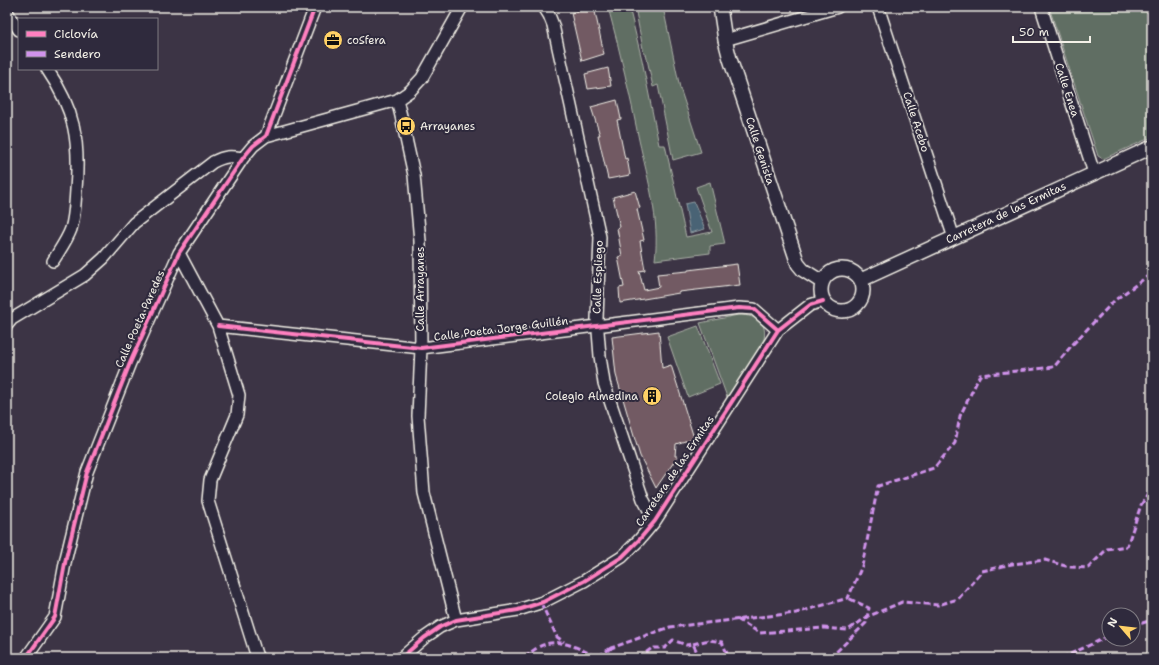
<svg xmlns="http://www.w3.org/2000/svg" width="1159" height="665" viewBox="0 0 1159 665" font-family="'Shantell Sans',sans-serif">
<style>
.green{fill:#616e63;stroke:#aab0a6}
.water{fill:#4a6374;stroke:#8e9ca2}
.building{fill:#725a64;stroke:#f4f1e8}
.lines{fill:none;stroke-linecap:round;stroke-linejoin:round}
.minor-casing{stroke:#f4f1e8;stroke-width:14}
.tertiary-casing{stroke:#f4f1e8;stroke-width:16}
.minor{stroke:#2f2a3d;stroke-width:11}
.tertiary{stroke:#2f2a3d;stroke-width:13}
.quiet{stroke:#d193ec;stroke-width:3;stroke-dasharray:6 3;stroke-linecap:butt}
.cycleway-casing{stroke:#2f2a3d;stroke-width:6}
.cycleway{stroke:#ff80c0;stroke-width:4}
.labels{text-anchor:middle;dominant-baseline:central;stroke-width:4;stroke-linejoin:round;paint-order:stroke}
.poi-label{font-size:11px;fill:#f4f1e8;stroke:#2f2a3d;text-anchor:start}
.street-label{font-size:11px;fill:#f4f1e8;stroke:#2f2a3d}
</style>
<rect width="100%" height="100%" fill="#3c3445"/>
<filter id="ink" filterUnits="userSpaceOnUse"><feTurbulence type="fractalNoise" baseFrequency=".025" numOctaves="2"/><feDisplacementMap in="SourceGraphic" scale="8" xChannelSelector="R" yChannelSelector="G"/><feConvolveMatrix kernelMatrix="1 2 1 2 8 2 1 2 1" color-interpolation-filters="sRGB"/></filter>
<g filter="url(#ink)">
<!-- green -->
<path class="green" d="M 608,7 L 629,7 L 642,60 L 659,145 L 665,145 L 686,237 L 712,232 L 696,187 L 710,182 L 725,244 L 710,246 L 710,253 L 655,260 C 660,219 648,180 639,140 C 630,95 620,51 608,7 Z
M 635,7 L 663,7 L 680,88 L 701,152 L 673,160 L 658,85 L 653,87 L 646,54 L 644,54 Z
M 1049,7 L 1152,7 L 1152,137 L 1103,159 L 1098,156 Z
M 738,315 C 759,315 770,324 762,346 L 727,397 L 700,323 Z
M 698,326 L 720,384 L 688,397 L 667,337 Z"/>
<!-- water -->
<path class="water" d="M 694,202 L 705,229 L 690,233 L 685,204 Z"/>
<!-- building -->
<path class="building" d="M 591,7 L 594,7 L 604,54 L 582,61 L 571,13 Z
M 608,68 L 611,86 L 588,89 L 585,74 Z
M 617,100 L 621,119 L 617,120 L 625,159 L 627,158 L 630,175 L 608,179 L 598,135 L 600,135 L 591,107 Z
M 635,191 L 640,208 L 637,209 L 644,240 L 640,241 L 645,270 L 639,271 L 644,290 L 659,287 L 657,274 L 688,271 L 688,270 L 737,264 L 740,285 L 679,292 L 679,293 L 620,303 L 619,288 L 624,287 L 618,257 L 622,256 L 617,228 L 620,227 L 613,197 Z
M 659,331 L 662,368 L 671,365 L 694,438 L 676,444 L 675,456 L 678,456 L 656,488 L 640,456 L 633,433 L 616,375 L 612,337 Z"/>
<g class="lines">
<!-- minor casing -->
<g class="minor-casing">
<path id="minor" d="M 544,7 L 549,15 L 553,25 L 600,237 L 597,319 L 600,356 L 604,383 L 643,499 L 655,521
M 878,7 L 954,238
M 1041,7 L 1094,173
M 7,12 L 19,30
M 725,40 L 838,7
M 47,69 C 75,110 80,141 76,190 C 75,203 75,216 71,229 C 67,240 59,251 53,261
M 397,100 L 401,116 L 414,175 L 420,241 L 421,348 L 418,416 L 424,493 L 456,620
M 266,136 L 397,100 L 410,91 L 422,78 L 462,7
M 179,253 L 218,326 L 239,395 L 237,415 L 210,480 L 208,501 L 256,654 L 258,658
M 7,325 L 12,319 L 85,275 L 104,258 L 134,223 L 213,162 C 225,156 229,156 243,158
M 218,326 L 421,348 L 739,308 L 754,309 L 778,330
M 26,658 L 55,617 L 66,558 L 87,472 L 130,363 L 179,253 L 243,158 L 253,146 L 266,136 L 315,7
M 401,658 L 424,638 L 440,627 L 456,620 L 518,610 L 543,602 L 584,581 L 622,557 L 639,540 L 655,521 L 778,330 L 810,305 L 823,301"/>
</g>
<!-- tertiary casing -->
<g class="tertiary-casing">
<path id="tertiary" d="M 720,7 L 725,40 L 730,59 L 798,264 L 803,270 L 822,282
M821 290a21 21 0 1 1 42 0a21 21 0 1 1-42 0Z
M 861,280 L 1152,147"/>
</g>
<!-- minor -->
<use href="#minor" class="minor"/>
<!-- tertiary -->
<use href="#tertiary" class="tertiary"/>
<!-- quiet -->
<path class="quiet" d="M 541,603 L 557,637 L 564,642
M 737,619 L 760,633 L 824,628 L 848,630 L 867,617 L 902,602 L 938,605 L 958,599 L 982,571 L 1012,564 L 1045,560 L 1069,567 L 1088,568 L 1107,549 L 1127,546 L 1141,505 L 1152,488
M 1133,626 L 1152,620
M 693,644 L 709,640 L 722,642 L 729,658
M 525,658 C 549,632 570,644 597,657 L 611,648
M 607,658 L 611,648 L 670,627 L 796,613 L 848,598 L 862,566 L 878,486 L 934,468 L 955,443 L 960,416 L 980,375 L 1054,367 L 1072,345 L 1115,300 L 1152,273
M 639,658 L 652,648 L 665,648 L 673,640 L 686,645 L 693,644 L 699,656 L 704,658
M 830,658 L 866,623 L 869,608 L 848,598
M 1062,658 L 1109,636"/>
<!-- cycleway casing -->
<g class="cycleway-casing">
<path id="cycleway" d="M 218,326 L 421,348 L 739,308 L 754,309 L 778,330
M 26,658 L 55,617 L 66,558 L 87,472 L 130,363 L 179,253 L 243,158 L 253,146 L 266,136 L 315,7
M 401,658 L 424,638 L 440,627 L 456,620 L 518,610 L 543,602 L 584,581 L 622,557 L 639,540 L 655,521 L 778,330 L 810,305 L 823,301"/>
</g>
<!-- cycleway -->
<use href="#cycleway" class="cycleway"/>
</g>
</g>
<!-- icons -->
<defs>
<g id="office-disc" transform="scale(1)"><circle r="9.5" fill="#ffd166" stroke="#2f2a3d"/><path d="M-6-3h4V-5.5h4V-3h4V5H-6ZM-1-4.5V-3h2v-1.5ZM-6 0V1H6V0Z" fill="#111"/></g>
<g id="bus-disc" transform="scale(1)"><circle r="9.5" fill="#ffd166" stroke="#2f2a3d"/><path d="M-5-6H5V4H4V6H2V4H-2V6H-4V4H-5ZM-3.5-4V0h7V-4ZM-3.5 1.2v1.5H-2V1.2ZM2 1.2v1.5H3.5V1.2Z" fill="#111"/></g>
<g id="building-disc" transform="scale(1)"><circle r="9.5" fill="#ffd166" stroke="#2f2a3d"/><path d="M-4-6H4V6H1V3H-1V6H-4ZM-2.5-4.3h1.7v1.8h-1.7ZM.8-4.3h1.7v1.8H.8ZM-2.5-1h1.7V.8h-1.7ZM.8-1h1.7V.8H.8Z" fill="#111"/></g>
</defs>
<g fill-rule="evenodd">
<use href="#office-disc" x="333" y="40"/>
<use href="#bus-disc" x="406" y="126"/>
<use href="#building-disc" x="652" y="396"/>
</g>
<g class="labels">
<!-- poi labels -->
<g class="poi-label">
<text x="347" y="40">coSfera</text>
<text x="420" y="126">Arrayanes</text>
<text x="638" y="396" text-anchor="end">Colegio Almedina</text>
</g>
<!-- street labels -->
<g class="street-label">
<text transform="translate(1067 90) rotate(72)">Calle Enea</text>
<text transform="translate(916 122) rotate(72)">Calle Acebo</text>
<text transform="translate(760 151) rotate(72)">Calle Genista</text>
<text transform="translate(1006 213) rotate(-25)">Carretera de las Ermitas</text>
<text transform="translate(598 277) rotate(-88)">Calle Espliego</text>
<text transform="translate(420 289) rotate(-90)">Calle Arrayanes</text>
<text transform="translate(140 319) rotate(-66)">Calle Poeta Paredes</text>
<text transform="translate(501 329) rotate(-7)">Calle Poeta Jorge Guillén</text>
<text transform="translate(675 471) rotate(-56)">Carretera de las Ermitas</text>
</g>
</g>
<!-- margin -->
<rect width="1159" height="665" fill="none" stroke="#2f2a3d" stroke-width="24"/>
<rect x="12" y="12" width="1135" height="641" fill="none" stroke="#f4f1e8" stroke-width="1.5" filter="url(#ink)"/>
<!-- legend -->
<rect x="18" y="18" width="140" height="52" fill="#2f2a3d" stroke="#7e7a81"/>
<rect x="26" y="31" width="20" height="6" fill="#ff80c0" stroke="#7e7a81"/>
<text x="54" y="38" font-size="12" fill="#f4f1e8">Ciclovía</text>
<rect x="26" y="51" width="20" height="6" fill="#d193ec" stroke="#7e7a81"/>
<text x="54" y="58" font-size="12" fill="#f4f1e8">Sendero</text>
<!-- north arrow -->
<g transform="translate(1121 627) rotate(298)"><circle r="19" fill="#2f2a3d" stroke="#7e7a81"/>
<path d="M0-3L7 15L0 10L-7 15Z" fill="#ffd166"/>
<text y="-6" font-size="11" font-weight="bold" text-anchor="middle" fill="#f4f1e8">N</text>
</g>
<!-- scale -->
<path d="M1013 36v6h77v-6" fill="none" stroke="#f4f1e8" stroke-width="2"/>
<text x="1019" y="36" font-size="12" fill="#f4f1e8" stroke="#2f2a3d" stroke-width="3" paint-order="stroke">50 m</text>
</svg>
